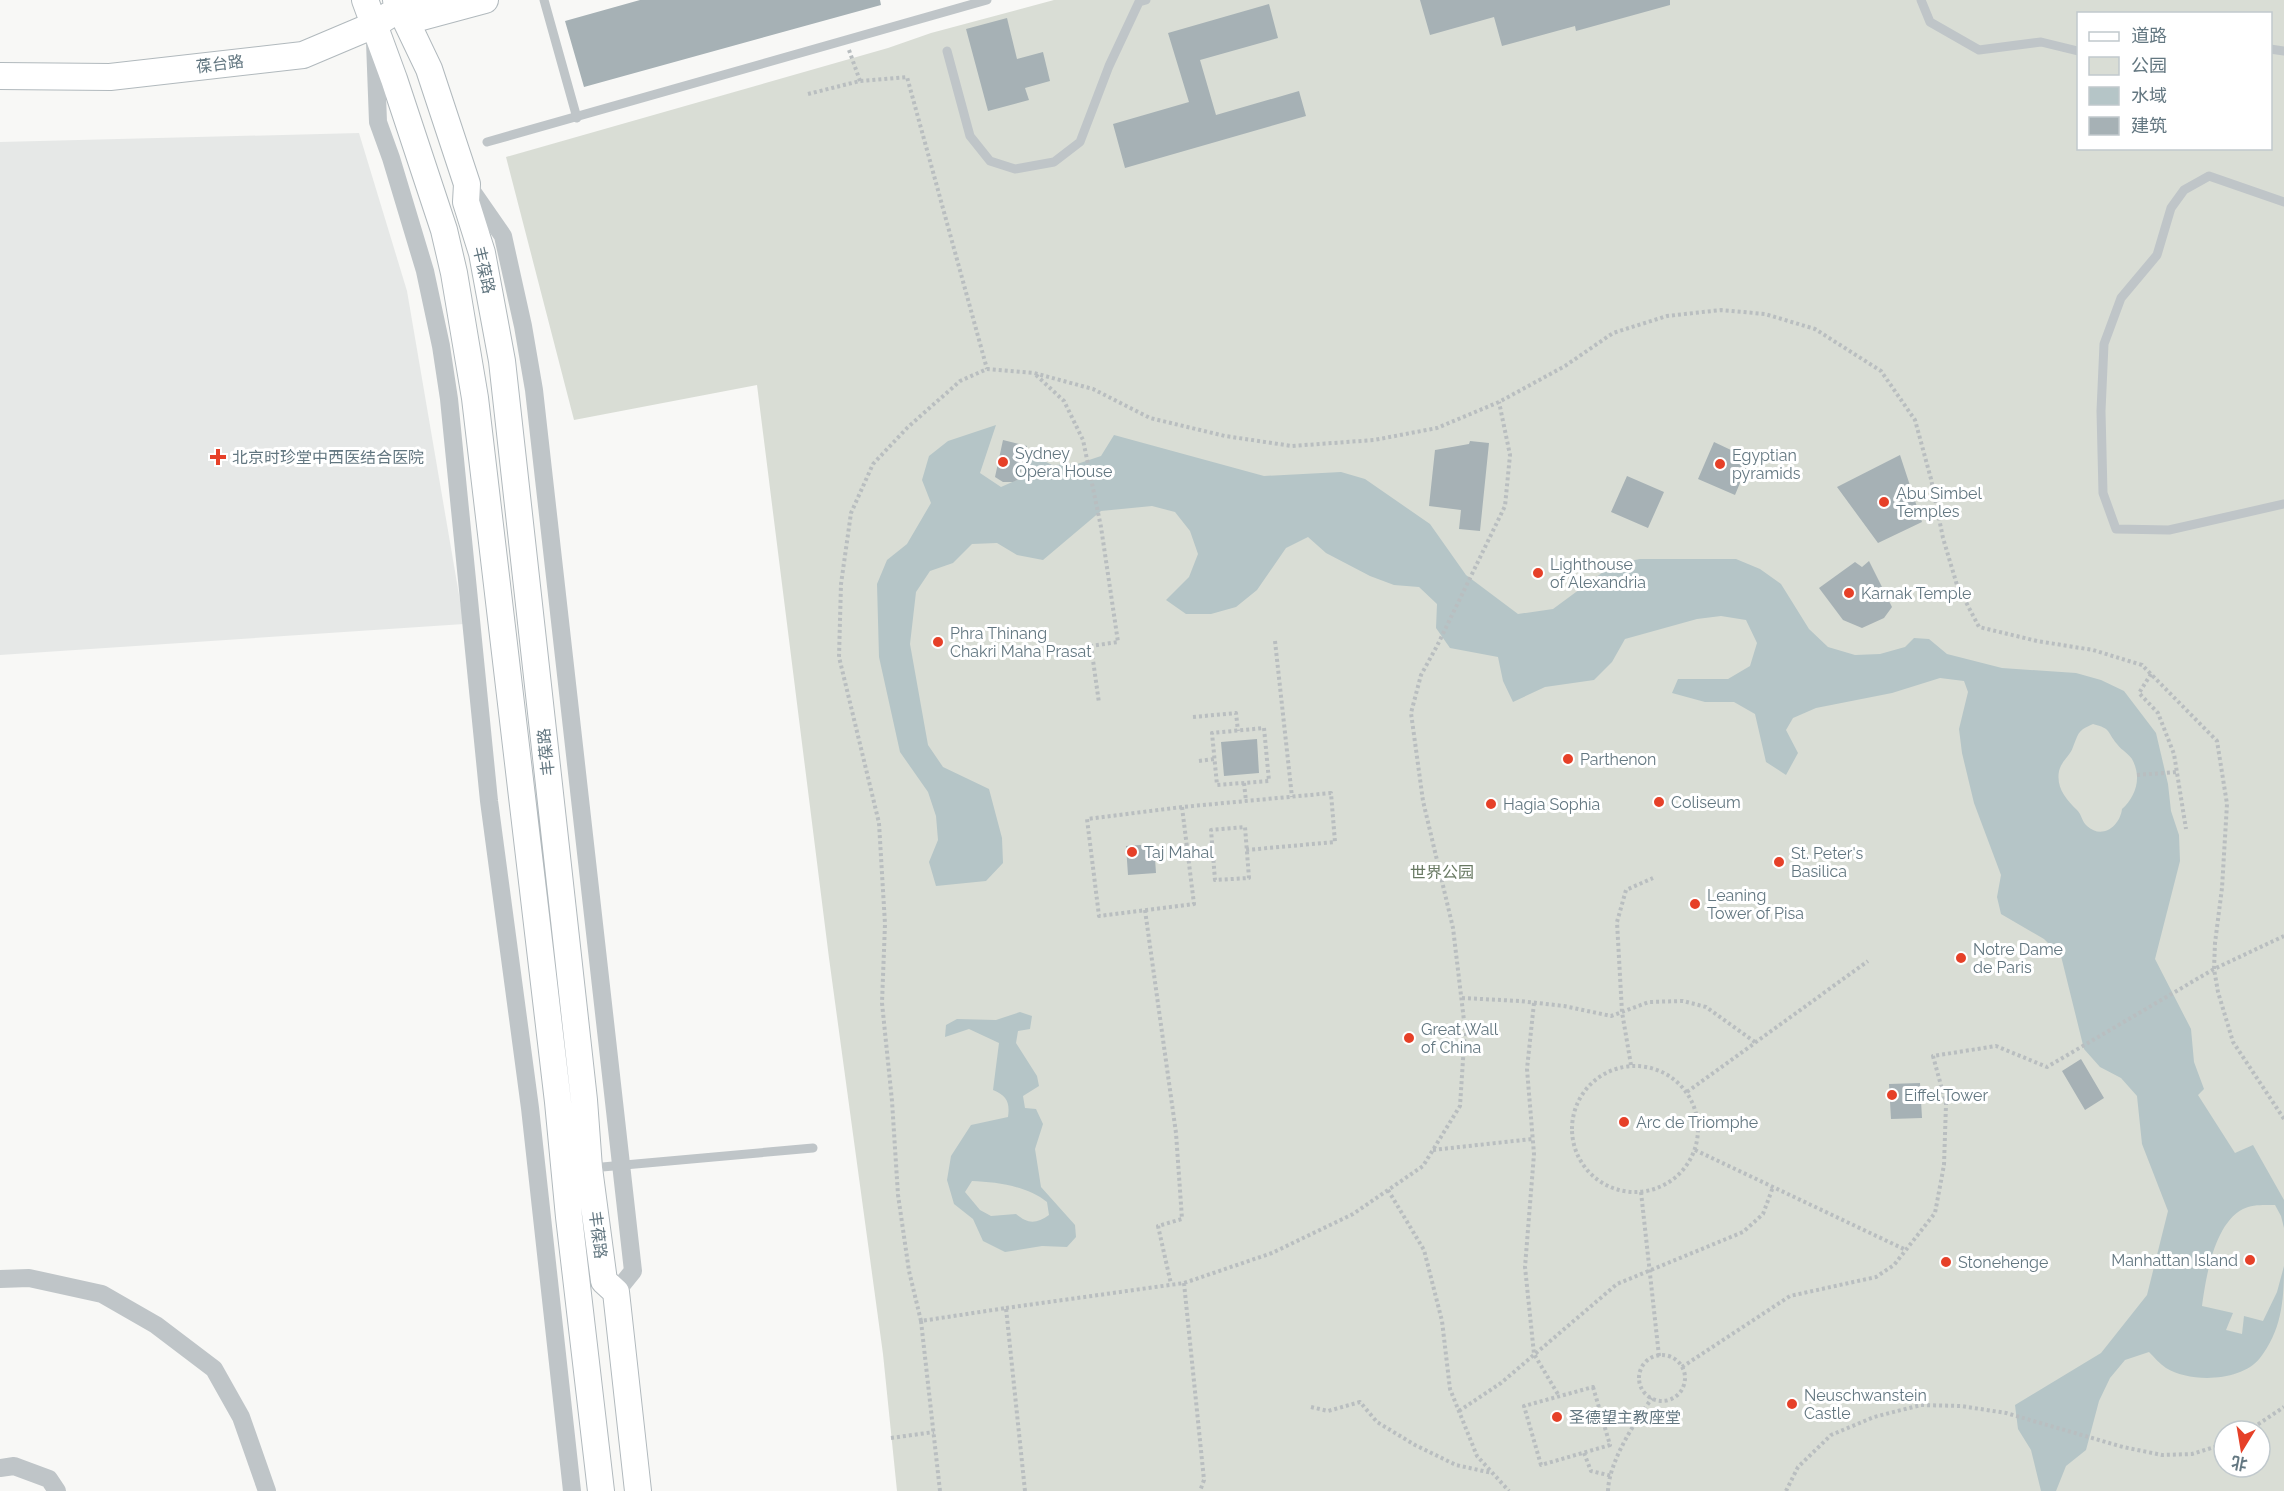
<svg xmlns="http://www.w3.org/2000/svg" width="2284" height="1491" viewBox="0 0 2284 1491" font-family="Raleway,'Noto Sans SC',sans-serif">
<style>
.built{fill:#e6e8e7}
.green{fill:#d9ddd5;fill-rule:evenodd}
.water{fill:#b5c5c7;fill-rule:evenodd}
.building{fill:#a6b1b5}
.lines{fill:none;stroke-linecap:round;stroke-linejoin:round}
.secondary-casing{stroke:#b1b9bd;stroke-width:28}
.path{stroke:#b9bec0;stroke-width:4;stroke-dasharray:3 3;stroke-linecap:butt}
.lane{stroke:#bfc5c8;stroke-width:9}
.street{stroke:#bfc5c8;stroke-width:18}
.secondary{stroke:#fff;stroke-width:26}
.poi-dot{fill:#e64028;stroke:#fff;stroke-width:2}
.labels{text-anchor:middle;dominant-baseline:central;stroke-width:6;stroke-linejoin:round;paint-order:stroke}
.street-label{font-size:16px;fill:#637781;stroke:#fff}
.poi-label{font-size:16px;fill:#637781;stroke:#fff;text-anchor:start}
.park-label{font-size:16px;fill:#687962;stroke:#fff}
</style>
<rect width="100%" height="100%" fill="#f8f8f6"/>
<!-- built -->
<path class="built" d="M 359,133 L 407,291 L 464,624 L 0,655 L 0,142 Z"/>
<!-- green -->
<path class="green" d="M 1054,0 L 2284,0 L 2284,1491 L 897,1491 L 883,1354 L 829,958 L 757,385 L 574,420 L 506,157 L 888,48 L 931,33 ZM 2078,14 L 2270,14 L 2270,148 L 2078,148 ZM 2224,1431 L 2260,1431 L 2260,1467 L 2224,1467 Z"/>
<!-- water -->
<path class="water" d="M 996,425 L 980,473 L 1001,487 L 1024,477 L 1029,453 L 1052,465 L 1077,464 L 1101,456 L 1114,435 L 1264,476 L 1341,472 L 1365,479 L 1430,524 L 1466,575 L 1518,614 L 1553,609 L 1614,564 L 1640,559 L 1736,559 L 1760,569 L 1781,584 L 1809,629 L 1828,647 L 1855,655 L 1880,654 L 1905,647 L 1914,638 L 1929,639 L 1947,654 L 2002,668 L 2076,673 L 2101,680 L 2124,691 L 2156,733 L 2168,784 L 2171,811 L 2179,835 L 2180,861 L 2155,959 L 2191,1029 L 2194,1062 L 2204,1089 L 2198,1095 L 2235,1153 L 2253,1145 L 2284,1200 L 2284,1228 L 2281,1216 L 2275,1205 C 2265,1205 2252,1204 2243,1209 C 2214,1224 2206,1277 2202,1306 L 2233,1313 L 2226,1330 L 2242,1334 L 2244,1316 L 2263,1321 L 2277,1292 L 2284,1266 C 2284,1299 2282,1330 2260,1358 C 2241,1382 2190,1383 2166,1368 C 2160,1364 2154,1357 2149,1352 L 2125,1360 L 2110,1378 L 2099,1401 L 2086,1450 L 2066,1466 L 2056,1491 L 2041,1491 L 2031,1450 L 2018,1429 L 2015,1405 L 2101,1353 L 2147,1295 L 2168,1211 L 2142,1144 L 2137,1096 L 2121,1078 L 2100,1067 L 2084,1049 L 2061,956 L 2044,939 L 2001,914 L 1997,897 L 2001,875 L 1974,803 L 1962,753 L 1959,729 L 1968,692 L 1964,681 L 1940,678 L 1892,693 L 1816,708 L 1793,718 L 1786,730 L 1798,753 L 1786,775 L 1766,762 L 1755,714 L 1734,702 L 1705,702 L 1672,693 L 1678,679 L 1728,679 L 1750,666 L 1757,643 L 1746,620 L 1721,616 L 1697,619 L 1625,639 L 1612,662 L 1594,680 L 1545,687 L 1513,702 L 1503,681 L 1498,657 L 1450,648 L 1436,628 L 1437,604 L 1419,587 L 1394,585 L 1370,576 L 1326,553 L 1308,537 L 1286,548 L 1257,590 L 1236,607 L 1211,614 L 1186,614 L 1166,600 L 1189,577 L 1198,554 L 1190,531 L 1175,512 L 1152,506 L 1101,511 L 1043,560 L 1017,555 L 997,543 L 972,544 L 953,563 L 930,571 L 916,592 L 910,644 L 928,745 L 943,767 L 989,789 L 1002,838 L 1003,863 L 986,881 L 936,886 L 929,862 L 938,840 L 936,816 L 928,792 L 900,752 L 879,657 L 877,584 L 887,560 L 907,544 L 931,503 L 922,480 L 929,456 L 948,441 ZM 2093,724 C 2112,729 2106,731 2117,744 C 2122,751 2130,754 2133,761 C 2142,779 2135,797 2122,809 C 2120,826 2102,840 2087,826 C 2082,822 2082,815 2077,810 C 2066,799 2056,788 2059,771 C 2062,760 2070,756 2073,747 C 2079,733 2077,731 2093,724 Z
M 1020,1012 L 1032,1016 L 1030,1029 L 1018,1031 L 1016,1043 L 1037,1076 L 1039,1086 L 1023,1096 L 1025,1108 L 1036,1109 L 1043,1124 L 1035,1149 L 1041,1187 L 1075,1225 L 1076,1237 L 1067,1247 L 1042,1246 L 1005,1252 L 983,1241 L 973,1219 L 954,1204 L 947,1180 L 951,1156 L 971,1125 L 1008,1117 C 1010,1102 1007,1096 993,1090 L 999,1043 L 969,1029 L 945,1037 L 946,1025 L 957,1019 L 996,1020 ZM 972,1181 C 997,1182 1027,1186 1047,1202 L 1049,1215 C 1036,1224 1028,1224 1016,1214 L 991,1216 L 980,1210 L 965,1192 Z"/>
<!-- building -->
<path class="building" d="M 640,0 L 880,0 L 881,5 L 584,87 L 565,21 Z
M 1420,0 L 1670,0 L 1670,5 L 1576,31 L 1575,26 L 1502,46 L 1494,17 L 1430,35 Z
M 1269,4 L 1278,38 L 1200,60 L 1216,115 L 1299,91 L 1306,116 L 1125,168 L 1113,124 L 1189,102 L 1168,33 Z
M 1007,18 L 1017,59 L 1043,52 L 1050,81 L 1025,88 L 1029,100 L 988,111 L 966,29 Z
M 1003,440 L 1027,446 L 1019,479 L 1013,482 L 1003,482 L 995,477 Z
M 1470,441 L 1489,443 L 1480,531 L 1459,529 L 1461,510 L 1429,506 L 1435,450 L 1469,444 Z
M 1714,442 L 1750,459 L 1735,495 L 1698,479 Z
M 1900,455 L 1922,522 L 1878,543 L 1837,487 Z
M 1627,476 L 1664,492 L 1648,528 L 1611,512 Z
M 1869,561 L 1892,607 L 1884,618 L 1862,628 L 1843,620 L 1819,588 L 1855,562 L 1862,567 Z
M 1257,739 L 1259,773 L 1224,776 L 1221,742 Z
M 1154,844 L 1156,873 L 1128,875 L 1126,846 Z
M 2081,1059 L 2104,1098 L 2085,1110 L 2062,1071 Z
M 1920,1083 L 1922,1118 L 1891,1119 L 1889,1084 Z"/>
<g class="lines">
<!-- secondary casing -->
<g class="secondary-casing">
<path id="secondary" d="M 365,0 L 394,79 L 444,230 L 454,273 L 475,398 L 558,1102 L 569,1217 L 601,1491
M 396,0 L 429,69 L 467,184 L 466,202 L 482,253 L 502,361 L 584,1100 L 589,1168 L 604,1281 L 616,1292 L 638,1491
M 407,21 L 485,0
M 0,76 L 110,77 L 303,55 L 374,25 L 400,8 L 427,0"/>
</g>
<!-- path -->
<path class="path" d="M 849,50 L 860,81
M 808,94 L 860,81 L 907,77 L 987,369
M 1036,375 L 1064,401 L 1083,440 L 1101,527 L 1118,642 L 1091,646 L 1099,703
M 1275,641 L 1292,797
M 2151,674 L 2139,693 L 2158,713 L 2174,754 L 2186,829
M 1193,717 L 1236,713 L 1238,731
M 1264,728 L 1269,781 L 1217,785 L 1212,733 Z
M 1199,761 L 1214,759
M 2137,775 L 2177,772
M 1244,783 L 1246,801
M 1182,807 L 1194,904 L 1099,916 L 1087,819 L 1182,807 L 1331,793 L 1335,842 L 1246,850
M 1188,858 L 1213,855 L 1215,880 L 1249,878 L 1245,827 L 1211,830 L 1213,855
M 1145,910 L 1176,1133 L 1182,1219 L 1158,1226 L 1171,1284
M 1462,998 L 1520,1001 L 1564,1006 L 1611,1016 L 1649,1002 L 1683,1001 L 1706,1007 L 1755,1042
M 1534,1003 L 1527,1069 L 1534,1154 L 1525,1267 L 1534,1354 L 1559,1396
M 1631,1065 L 1622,1012 L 1617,922 L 1626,890 L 1653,878
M1572 1129a63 63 0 1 1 126 0a63 63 0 1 1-126 0Z
M 1687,1092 L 1868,961
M 1433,1150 L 1532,1139
M 1695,1150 L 1906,1250
M 1388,1190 L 1424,1250 L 1442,1321 L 1450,1389 L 1477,1456 L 1509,1491
M 1641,1192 L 1659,1356
M 1184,1283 L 1204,1480 L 1200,1491
M 1006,1308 L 1184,1283 L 1272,1253 L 1353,1214 L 1423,1166 L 1460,1106 L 1465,1029 L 1453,928 L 1423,801 L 1411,713 L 1421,675 L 1437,646 L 1505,506 L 1510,455 L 1499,402
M 921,1321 L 909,1271 L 898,1195 L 892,1101 L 882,1003 L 885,924 L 879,823 L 839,657 L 841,584 L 851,513 L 873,464 L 907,428 L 960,381 L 987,369 L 1034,373 L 1093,389 L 1150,418 L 1225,436 L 1292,446 L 1374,440 L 1437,428 L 1499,402 L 1565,366 L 1613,333 L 1667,316 L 1721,310 L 1765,314 L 1815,329 L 1881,371 L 1915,420 L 1931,479 L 1943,538 L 1957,585 L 1979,627 L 2037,641 L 2093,650 L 2142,665 L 2217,741 L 2227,804 L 2222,888 L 2215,943 L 2214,969 L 2218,992 L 2233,1042 L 2284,1119
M1639 1378a23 23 0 1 1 46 0a23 23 0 1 1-46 0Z
M 1682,1367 L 1790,1296 L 1876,1277 L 1894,1265 L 1935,1213 L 1944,1165 L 1946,1104 L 1933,1056 L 1996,1046 L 2047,1067 L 2214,969 L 2284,936
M 1593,1387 L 1610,1445 L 1541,1465 L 1524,1406 Z
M 1311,1407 L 1328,1411 L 1360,1402 L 1377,1422 L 1415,1445 L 1456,1465 L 1492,1473
M 1459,1411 L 1501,1383 L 1617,1284 L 1743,1232 L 1763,1214 L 1773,1187
M 2248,1431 L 2284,1407
M 891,1438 L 934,1432
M 1584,1453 L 1591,1471 L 1612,1476
M 940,1491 L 921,1321 L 1006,1308 L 1025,1491
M 1608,1491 C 1609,1461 1635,1422 1652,1398
M 1786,1491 L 1798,1467 L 1831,1435 L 1874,1417 L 1921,1405 L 1961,1406 L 2006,1413 L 2123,1447 L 2162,1455 L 2192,1454 L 2224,1444"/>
<!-- lane -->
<path class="lane" d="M 544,0 L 577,118
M 1921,0 L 1930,22 L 1979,50 L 2041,42 L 2078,51
M 2270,49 L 2284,51
M 947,51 L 970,136 L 990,161 L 1015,169 L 1054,162 L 1080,142 L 1109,66 L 1139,2 L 1146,0
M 487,142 L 987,0
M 2284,202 L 2209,176 L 2184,190 L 2171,208 L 2157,255 L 2121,298 L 2104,344 L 2101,411 L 2103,493 L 2116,529 L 2169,530 L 2284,504
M 591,1168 L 813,1148"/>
<!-- street -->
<path class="street" d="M 375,42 L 378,122 L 391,158 L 425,271 L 441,346 L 449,399 L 489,801 L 530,1108 L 572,1491
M 467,184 L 503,236 L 523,326 L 534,390 L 633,1271 L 616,1292
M 0,1279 L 29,1278 L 102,1294 L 156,1325 L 214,1369 L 241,1417 L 267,1491
M 0,1468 L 14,1466 L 49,1479 L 57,1491"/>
<!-- secondary -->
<use href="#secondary" class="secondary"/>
</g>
<!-- markers -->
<g class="poi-dot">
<path d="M215 448h6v6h6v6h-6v6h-6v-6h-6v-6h6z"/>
<circle cx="1003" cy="462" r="6"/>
<circle cx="1720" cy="464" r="6"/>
<circle cx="1884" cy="502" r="6"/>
<circle cx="1538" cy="573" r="6"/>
<circle cx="1849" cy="593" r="6"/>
<circle cx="938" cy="642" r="6"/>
<circle cx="1568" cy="759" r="6"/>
<circle cx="1659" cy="802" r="6"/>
<circle cx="1491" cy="804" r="6"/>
<circle cx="1132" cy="852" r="6"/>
<circle cx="1779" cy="862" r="6"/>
<circle cx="1695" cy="904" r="6"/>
<circle cx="1961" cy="958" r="6"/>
<circle cx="1409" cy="1038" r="6"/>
<circle cx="1892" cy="1095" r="6"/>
<circle cx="1624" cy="1122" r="6"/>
<circle cx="2250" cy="1260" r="6"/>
<circle cx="1946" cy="1262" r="6"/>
<circle cx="1792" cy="1404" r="6"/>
<circle cx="1557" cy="1417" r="6"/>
</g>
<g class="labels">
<!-- street labels -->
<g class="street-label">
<text transform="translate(220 64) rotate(-7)">葆台路</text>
<text transform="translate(484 270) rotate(77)">丰葆路</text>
<text transform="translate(546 752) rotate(-96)">丰葆路</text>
<text transform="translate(598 1235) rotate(83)">丰葆路</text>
</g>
<!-- poi labels -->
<g class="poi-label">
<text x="1015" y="453">Sydney<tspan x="1015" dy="18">Opera House</tspan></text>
<text x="1732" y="455">Egyptian<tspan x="1732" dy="18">pyramids</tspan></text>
<text x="232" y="457">北京时珍堂中西医结合医院</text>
<text x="1896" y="493">Abu Simbel<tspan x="1896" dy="18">Temples</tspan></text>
<text x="1550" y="564">Lighthouse<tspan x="1550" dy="18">of Alexandria</tspan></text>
<text x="1861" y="593">Karnak Temple</text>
<text x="950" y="633">Phra Thinang<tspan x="950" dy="18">Chakri Maha Prasat</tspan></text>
<text x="1580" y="759">Parthenon</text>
<text x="1671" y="802">Coliseum</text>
<text x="1503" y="804">Hagia Sophia</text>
<text x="1144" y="852">Taj Mahal</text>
<text x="1791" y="853">St. Peter's<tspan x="1791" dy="18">Basilica</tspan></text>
<text x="1707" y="895">Leaning<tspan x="1707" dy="18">Tower of Pisa</tspan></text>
<text x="1973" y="949">Notre Dame<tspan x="1973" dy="18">de Paris</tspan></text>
<text x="1421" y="1029">Great Wall<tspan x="1421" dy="18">of China</tspan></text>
<text x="1904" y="1095">Eiffel Tower</text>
<text x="1636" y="1122">Arc de Triomphe</text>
<text x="2238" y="1260" text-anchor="end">Manhattan Island</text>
<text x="1958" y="1262">Stonehenge</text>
<text x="1804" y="1395">Neuschwanstein<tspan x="1804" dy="18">Castle</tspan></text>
<text x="1569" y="1417">圣德望主教座堂</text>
</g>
<!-- park labels -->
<g class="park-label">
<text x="1442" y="872">世界公园</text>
</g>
</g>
<!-- legend -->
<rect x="2077" y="12" width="195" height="138" fill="#ffffff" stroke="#c1c9cd" stroke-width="1.5"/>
<rect x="2089" y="32" width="30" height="9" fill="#ffffff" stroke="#c1c9cd" stroke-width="1.5"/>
<text x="2131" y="42" font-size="18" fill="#637781">道路</text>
<rect x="2089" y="57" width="30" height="18" fill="#d9ddd5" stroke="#c1c9cd" stroke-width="1.5"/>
<text x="2131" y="72" font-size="18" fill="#637781">公园</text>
<rect x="2089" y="87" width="30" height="18" fill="#b5c5c7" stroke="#c1c9cd" stroke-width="1.5"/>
<text x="2131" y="102" font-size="18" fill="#637781">水域</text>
<rect x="2089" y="117" width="30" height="18" fill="#a6b1b5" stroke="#c1c9cd" stroke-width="1.5"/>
<text x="2131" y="132" font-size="18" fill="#637781">建筑</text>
<!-- north arrow -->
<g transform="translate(2242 1449) rotate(191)"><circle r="28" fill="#ffffff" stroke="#c1c9cd" stroke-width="1.5"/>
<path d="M0-4.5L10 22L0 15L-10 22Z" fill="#e64028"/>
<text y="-9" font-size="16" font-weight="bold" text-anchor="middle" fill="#637781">北</text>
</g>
</svg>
